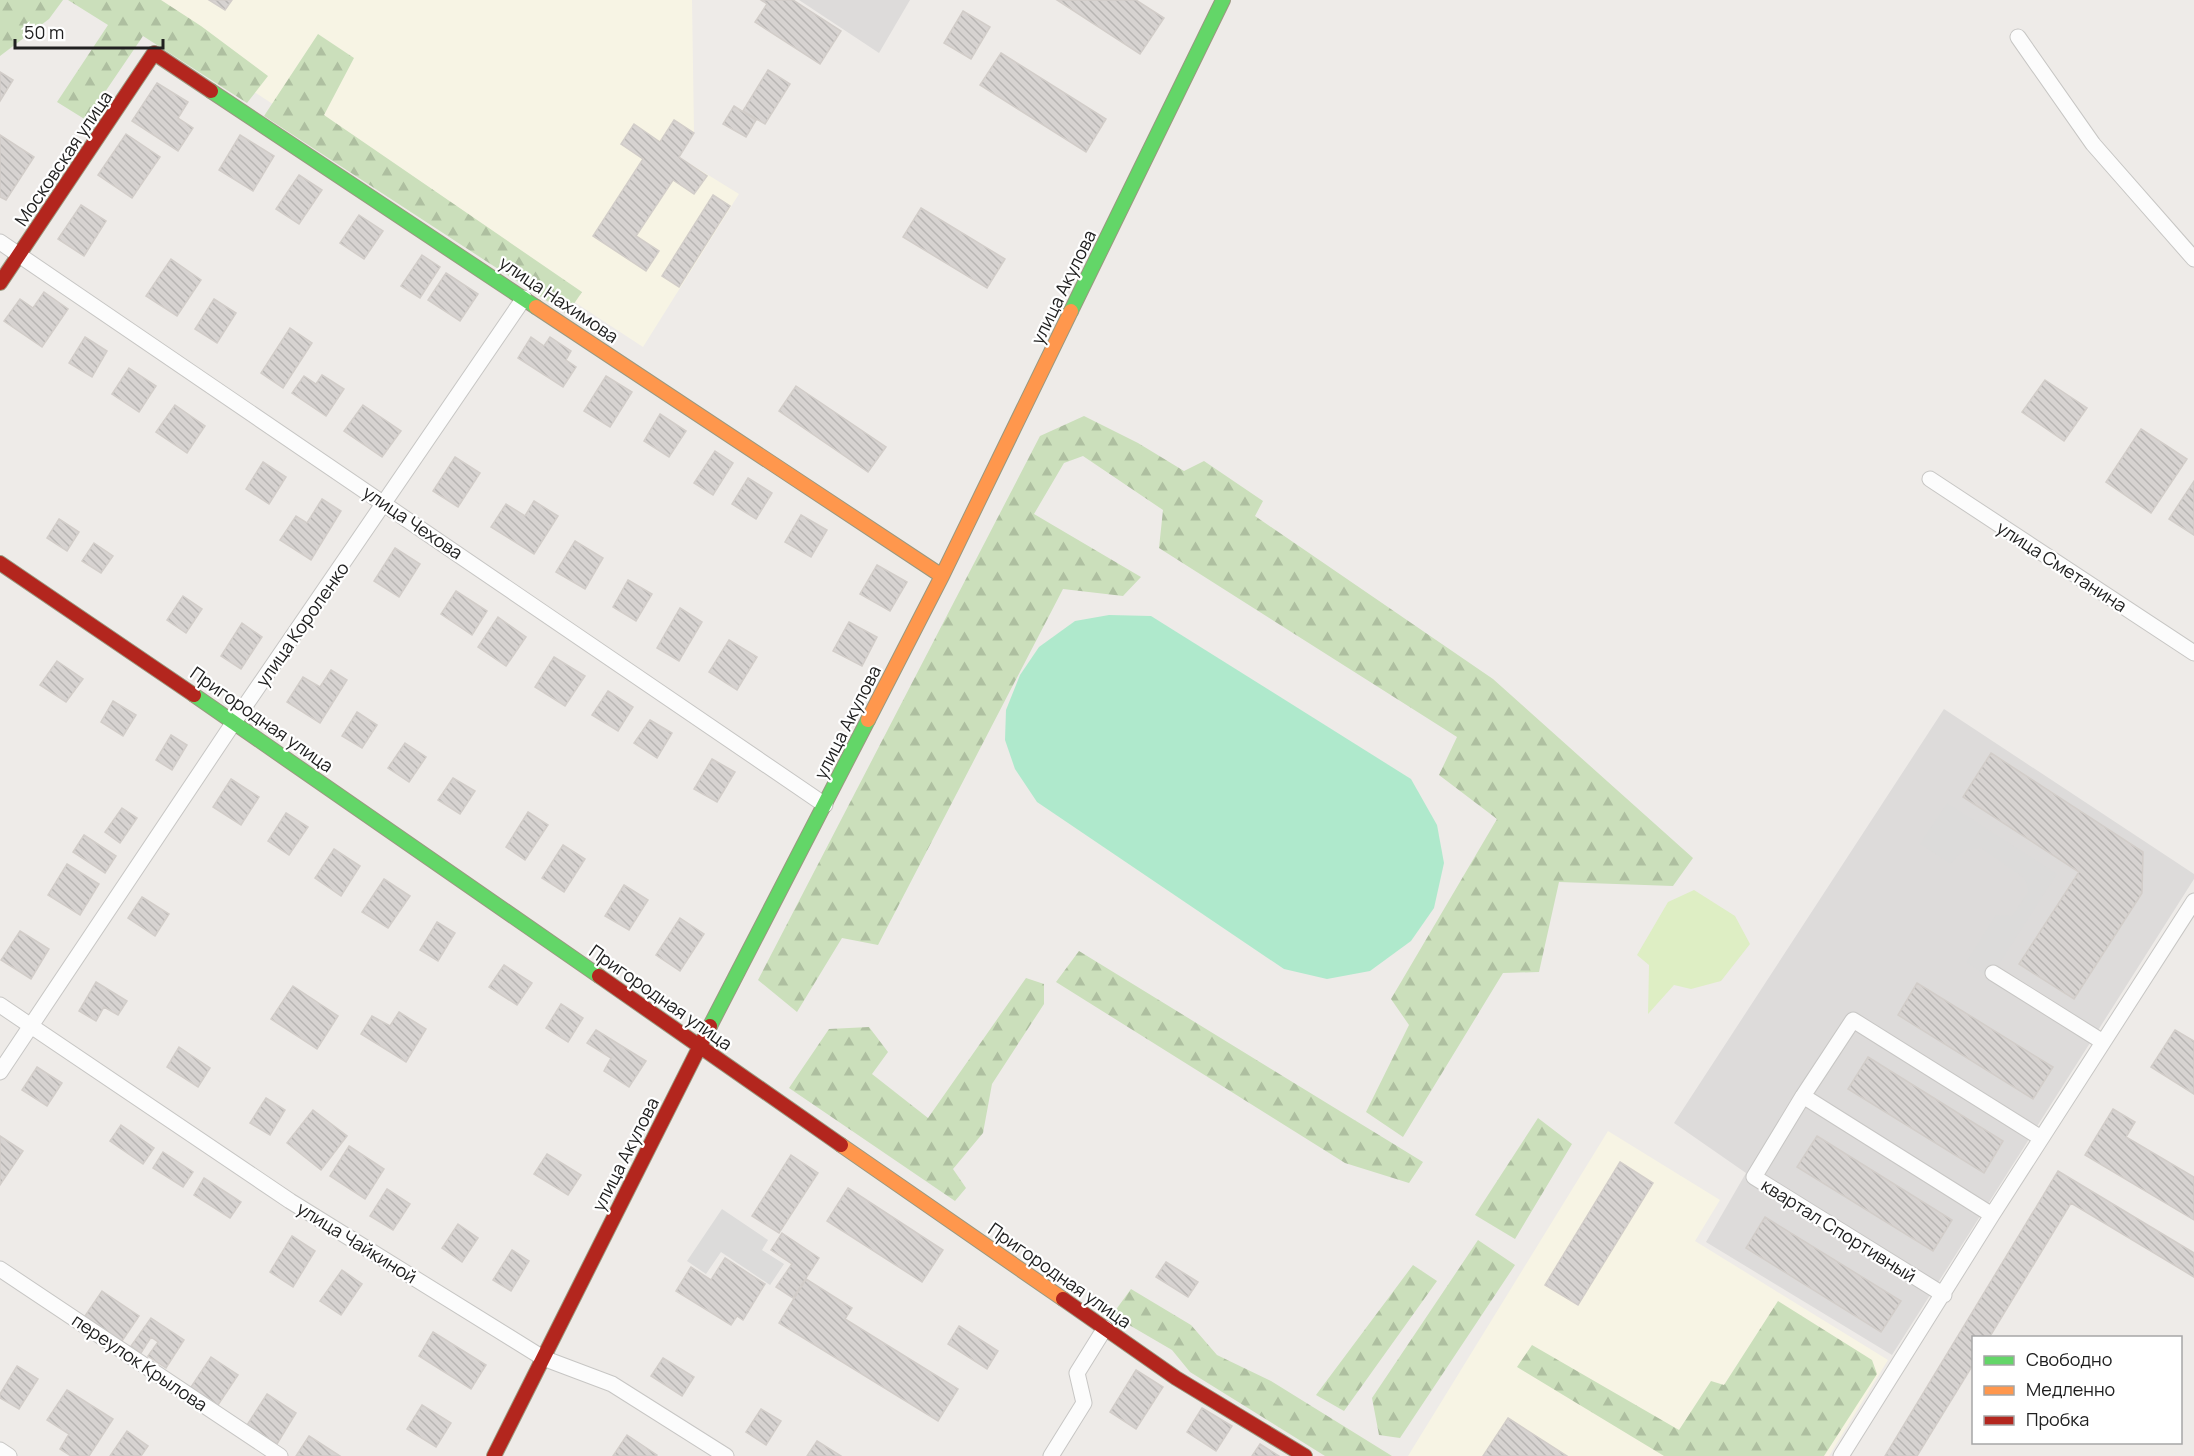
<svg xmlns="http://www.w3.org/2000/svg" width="2194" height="1456" viewBox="0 0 2194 1456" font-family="Manrope,sans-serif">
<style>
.residential{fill:#dddbda}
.education{fill:#f7f4e4}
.religious{fill:#dcdbda}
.grass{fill:#deeec4}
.forest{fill:url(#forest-firs)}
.pitch{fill:#afe9cc}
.building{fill:url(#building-back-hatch);stroke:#d2cdc9;stroke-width:1.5}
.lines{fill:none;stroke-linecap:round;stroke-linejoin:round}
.street-casing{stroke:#c7c6c4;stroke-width:17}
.fast-casing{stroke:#99987f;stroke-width:16}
.slow-casing{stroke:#99987f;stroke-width:16}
.jam-casing{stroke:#99987f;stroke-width:16}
.street{stroke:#fcfcfc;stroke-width:15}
.fast{stroke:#63d668;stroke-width:14}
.slow{stroke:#ff974d;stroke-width:14}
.jam{stroke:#b3261e;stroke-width:14}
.labels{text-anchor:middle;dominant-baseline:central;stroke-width:4.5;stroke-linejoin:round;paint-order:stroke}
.street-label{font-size:18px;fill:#202020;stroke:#fff}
</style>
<defs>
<pattern id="forest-firs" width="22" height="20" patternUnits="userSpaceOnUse" patternTransform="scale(1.5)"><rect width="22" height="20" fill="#cbdfbb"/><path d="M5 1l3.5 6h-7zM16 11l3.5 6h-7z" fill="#aebfa0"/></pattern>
<pattern id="building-back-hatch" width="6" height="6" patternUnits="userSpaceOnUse" patternTransform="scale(1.5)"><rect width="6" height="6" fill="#d7d3d1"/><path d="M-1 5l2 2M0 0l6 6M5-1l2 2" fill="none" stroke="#b8b5b3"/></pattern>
</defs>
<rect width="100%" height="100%" fill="#eeebe8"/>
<!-- residential -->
<path class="residential" d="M 799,0 L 910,0 L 879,53 Z
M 1944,709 L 2194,874 L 2194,879 L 1892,1355 L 1706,1242 L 1746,1173 L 1674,1123 Z"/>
<!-- education -->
<path class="education" d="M 114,0 L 692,0 L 694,133 L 679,157 L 739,194 L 643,347 Z
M 1608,1131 L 1720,1200 L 1695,1241 L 1888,1360 L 1829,1456 L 1408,1456 Z"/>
<!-- religious -->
<path class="religious" d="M 1947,803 L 2057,874 L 1990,978 L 1966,962 L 1996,915 L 2012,916 L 2029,891 L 2027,884 L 2024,878 L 1981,848 L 1964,851 L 1956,857 L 1951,864 L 1920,844 Z
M 722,1209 L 768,1240 L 762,1250 L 784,1264 L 770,1285 L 721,1252 L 706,1274 L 687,1261 Z"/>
<!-- grass -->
<path class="grass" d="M 1694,890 L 1735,916 L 1750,944 L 1721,981 L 1691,989 L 1674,985 L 1648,1014 L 1649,965 L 1637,955 L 1668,902 Z"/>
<!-- forest -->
<path class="forest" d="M 0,0 L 63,0 L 49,19 L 0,56 Z
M 68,0 L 161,0 L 201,26 L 268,76 L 247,103 L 143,36 L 86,120 L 57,102 L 108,25 Z
M 318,34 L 354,58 L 324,115 L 582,292 L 567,314 L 264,116 Z
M 1084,416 L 1138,443 L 1184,471 L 1204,461 L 1263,501 L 1255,516 L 1493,679 L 1693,858 L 1673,886 L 1559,882 L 1539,972 L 1503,973 L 1403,1137 L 1366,1112 L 1409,1025 L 1391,999 L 1497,819 L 1439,775 L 1457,737 L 1159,548 L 1163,510 L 1083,456 L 1064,463 L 1034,514 L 1141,577 L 1123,596 L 1063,589 L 878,945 L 842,938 L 797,1012 L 758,980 L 1040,436 Z
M 1079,951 L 1423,1162 L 1409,1183 L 1345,1163 L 1056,982 Z
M 1026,978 L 1044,984 L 1044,1004 L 992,1084 L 983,1133 L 953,1169 L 966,1188 L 955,1201 L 789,1088 L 829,1029 L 869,1027 L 888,1052 L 872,1074 L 928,1118 Z
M 1538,1118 L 1572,1144 L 1515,1239 L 1475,1215 Z
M 1478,1240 L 1515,1265 L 1400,1438 L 1379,1435 L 1372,1398 Z
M 1413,1265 L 1437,1281 L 1344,1411 L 1316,1395 Z
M 1131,1289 L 1191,1325 L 1217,1355 L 1271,1381 L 1392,1456 L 1325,1456 L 1190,1372 L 1172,1350 L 1112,1315 Z
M 1778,1301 L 1872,1360 L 1877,1374 L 1824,1456 L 1664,1456 L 1517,1367 L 1532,1345 L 1679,1430 L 1711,1381 L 1724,1385 Z"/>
<!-- pitch -->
<path class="pitch" d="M 1109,615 L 1151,616 L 1411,779 L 1437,825 L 1444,863 L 1434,908 L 1411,941 L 1370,971 L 1327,979 L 1284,969 L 1037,802 L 1015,769 L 1005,740 L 1006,710 L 1020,675 L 1039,647 L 1075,621 Z"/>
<!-- building -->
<path class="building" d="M 209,0 L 232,0 L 225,10 Z
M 761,0 L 793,0 L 841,31 L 820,64 L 755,22 L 767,4 Z
M 1057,0 L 1136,0 L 1164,18 L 1140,54 Z
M 963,11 L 990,27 L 971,59 L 944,43 Z
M 1001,53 L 1106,119 L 1086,152 L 980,85 Z
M 768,70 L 790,84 L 765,124 L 743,111 Z
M 0,72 L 13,80 L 0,101 Z
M 157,83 L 188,102 L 178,118 L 193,128 L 178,151 L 132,121 Z
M 734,106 L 756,120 L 746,137 L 723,124 Z
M 674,120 L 694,133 L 679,157 L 707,176 L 694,194 L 673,180 L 636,236 L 659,251 L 646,271 L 593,236 L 643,159 L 621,144 L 634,124 L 660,142 Z
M 126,134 L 160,157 L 132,198 L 98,175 Z
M 0,135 L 34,157 L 6,200 L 0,197 Z
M 240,135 L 274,156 L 253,191 L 219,170 Z
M 299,175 L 322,190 L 299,224 L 276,209 Z
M 713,195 L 730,206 L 679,287 L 662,276 Z
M 81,205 L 106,221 L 84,256 L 58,239 Z
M 921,208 L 1005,259 L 987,288 L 903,237 Z
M 359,215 L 383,231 L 364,259 L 340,243 Z
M 422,255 L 440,267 L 420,298 L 401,286 Z
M 171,259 L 201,280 L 177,316 L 146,296 Z
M 446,273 L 478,294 L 460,321 L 428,300 Z
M 44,292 L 68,309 L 42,347 L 4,321 L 20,299 L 33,308 Z
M 214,299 L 236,313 L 217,343 L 195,329 Z
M 290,328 L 312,343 L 283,388 L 261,373 Z
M 85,337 L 107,351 L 92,377 L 69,363 Z
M 531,337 L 544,346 L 550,337 L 571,351 L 566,360 L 576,367 L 563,387 L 518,358 Z
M 129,368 L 156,386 L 139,412 L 112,394 Z
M 322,375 L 344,389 L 326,416 L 292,393 L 304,376 L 316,384 Z
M 606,376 L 632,392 L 610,427 L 584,411 Z
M 2045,380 L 2087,408 L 2064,441 L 2022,412 Z
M 796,386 L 886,447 L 868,472 L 779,411 Z
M 175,405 L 205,426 L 187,453 L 156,432 Z
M 363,405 L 401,431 L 382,457 L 344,431 Z
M 660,414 L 686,431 L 669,457 L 644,441 Z
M 2141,429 L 2187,459 L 2151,513 L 2106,482 Z
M 715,451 L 733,463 L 713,495 L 694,483 Z
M 455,457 L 480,473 L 458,507 L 433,491 Z
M 263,462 L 286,477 L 269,504 L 246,489 Z
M 748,478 L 772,493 L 756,519 L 732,504 Z
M 2194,481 L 2194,535 L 2169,519 Z
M 322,499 L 341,511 L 311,560 L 280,540 L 296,516 L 307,523 Z
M 534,501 L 558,516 L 534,554 L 491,527 L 506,504 L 525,516 Z
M 801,515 L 827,530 L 811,557 L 785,542 Z
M 59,519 L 79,532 L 67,551 L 47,538 Z
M 575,541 L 603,558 L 585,589 L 556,572 Z
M 94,543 L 113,556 L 101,573 L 82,561 Z
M 395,548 L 420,564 L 399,597 L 374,581 Z
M 877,565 L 907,582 L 890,611 L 860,594 Z
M 628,580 L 652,594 L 636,621 L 613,607 Z
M 456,591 L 487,611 L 472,635 L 441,614 Z
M 183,596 L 202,609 L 186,633 L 167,620 Z
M 680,608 L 702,622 L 679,661 L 657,648 Z
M 498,617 L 526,637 L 506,666 L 478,647 Z
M 849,622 L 877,637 L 862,666 L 833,651 Z
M 242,623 L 262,637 L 241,669 L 221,656 Z
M 729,640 L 757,657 L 737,690 L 709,672 Z
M 554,657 L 585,676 L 565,706 L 535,687 Z
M 57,661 L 83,679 L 66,702 L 40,685 Z
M 331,670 L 347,680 L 320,723 L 287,702 L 303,677 L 320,687 Z
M 608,691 L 633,707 L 618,731 L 592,715 Z
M 113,701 L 136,715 L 123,736 L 101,722 Z
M 357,712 L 377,725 L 362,748 L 342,736 Z
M 650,720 L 672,733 L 657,758 L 634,743 Z
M 171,735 L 187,745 L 172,770 L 156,760 Z
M 405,743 L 426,757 L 409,782 L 388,768 Z
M 1991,753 L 2143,852 L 2142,893 L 2074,999 L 2019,964 L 2079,872 L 1963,797 Z
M 712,759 L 735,772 L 717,802 L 694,789 Z
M 453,778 L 475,791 L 460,814 L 438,800 Z
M 231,779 L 259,797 L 241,825 L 213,807 Z
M 122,808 L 137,818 L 120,843 L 105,832 Z
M 528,812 L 548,825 L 525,860 L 506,847 Z
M 286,813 L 308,827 L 289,855 L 268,841 Z
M 84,835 L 116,856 L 105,873 L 73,852 Z
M 563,845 L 585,859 L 564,892 L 542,878 Z
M 334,849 L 360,866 L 341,896 L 315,878 Z
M 67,864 L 99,884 L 80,915 L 48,895 Z
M 384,879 L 410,896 L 388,928 L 362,912 Z
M 624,885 L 648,900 L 629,930 L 605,916 Z
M 142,897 L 169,914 L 155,936 L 128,918 Z
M 680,918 L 704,934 L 680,971 L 656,955 Z
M 437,922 L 455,933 L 438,961 L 420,950 Z
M 20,931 L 49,949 L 31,979 L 1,960 Z
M 504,965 L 532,983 L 517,1005 L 489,987 Z
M 96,982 L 127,1001 L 118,1015 L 104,1007 L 96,1021 L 79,1011 Z
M 1917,983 L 2053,1067 L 2033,1099 L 1898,1015 Z
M 293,986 L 338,1016 L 317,1049 L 271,1019 Z
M 561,1004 L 583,1018 L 568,1042 L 546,1028 Z
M 399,1012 L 426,1029 L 406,1062 L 361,1034 L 372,1016 L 390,1026 Z
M 596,1030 L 646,1061 L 629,1087 L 604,1071 L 611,1058 L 587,1043 Z
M 2175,1030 L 2194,1041 L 2194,1094 L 2151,1067 Z
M 179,1047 L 210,1068 L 198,1087 L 167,1067 Z
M 1868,1057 L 2003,1141 L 1984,1173 L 1848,1089 Z
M 37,1067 L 62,1083 L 47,1106 L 22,1090 Z
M 266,1098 L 285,1110 L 270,1135 L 250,1123 Z
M 2113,1109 L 2135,1122 L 2126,1137 L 2194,1177 L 2194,1220 L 2085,1155 Z
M 313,1110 L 347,1136 L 321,1170 L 287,1143 Z
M 121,1125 L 154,1148 L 143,1164 L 110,1141 Z
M 0,1136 L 23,1151 L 0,1185 Z
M 1817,1136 L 1952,1220 L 1933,1251 L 1797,1167 Z
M 349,1146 L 384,1169 L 365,1199 L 330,1176 Z
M 163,1152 L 193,1172 L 183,1187 L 153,1168 Z
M 547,1154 L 581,1175 L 568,1195 L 534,1174 Z
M 791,1155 L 818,1173 L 779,1233 L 752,1216 Z
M 1620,1162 L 1653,1183 L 1578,1305 L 1545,1285 Z
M 2058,1171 L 2194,1253 L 2194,1277 L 2071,1203 L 1989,1338 L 1974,1338 L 1974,1363 L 1917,1456 L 1885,1456 Z
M 204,1178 L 241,1202 L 230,1218 L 194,1195 Z
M 848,1188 L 943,1250 L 922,1282 L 827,1221 Z
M 387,1189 L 410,1204 L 393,1230 L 370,1216 Z
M 1765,1217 L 1901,1301 L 1881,1332 L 1746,1248 Z
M 458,1224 L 478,1238 L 462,1262 L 442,1248 Z
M 782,1233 L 819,1258 L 793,1298 L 776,1287 L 792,1264 L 771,1250 Z
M 292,1236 L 315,1251 L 293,1287 L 270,1272 Z
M 512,1250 L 529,1261 L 511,1291 L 493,1280 Z
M 725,1258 L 765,1284 L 743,1320 L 737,1316 L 731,1325 L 676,1291 L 691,1267 L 711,1280 Z
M 1166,1262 L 1198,1282 L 1188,1297 L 1156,1277 Z
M 342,1270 L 362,1284 L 341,1315 L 320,1301 Z
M 806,1279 L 852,1308 L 845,1319 L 958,1389 L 938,1421 L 779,1323 Z
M 102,1291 L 139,1316 L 122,1341 L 85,1316 Z
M 151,1318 L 184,1340 L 166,1368 L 148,1356 L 158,1342 L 151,1337 L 141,1353 L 131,1346 Z
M 959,1326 L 998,1351 L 987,1369 L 948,1344 Z
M 433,1332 L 486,1365 L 471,1389 L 419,1356 Z
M 211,1357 L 238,1375 L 218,1405 L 191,1387 Z
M 663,1358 L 694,1377 L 682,1396 L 651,1376 Z
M 17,1366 L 38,1379 L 19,1409 L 0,1398 L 0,1394 Z
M 1136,1370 L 1163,1387 L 1136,1429 L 1110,1412 Z
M 67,1390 L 113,1419 L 89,1456 L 71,1456 L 60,1449 L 69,1434 L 47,1420 Z
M 267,1394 L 296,1413 L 277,1444 L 247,1425 Z
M 422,1405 L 451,1423 L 436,1447 L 407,1429 Z
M 1202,1408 L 1232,1426 L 1216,1451 L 1187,1432 Z
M 761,1409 L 781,1421 L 766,1445 L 746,1432 Z
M 1508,1418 L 1567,1456 L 1483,1456 Z
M 127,1431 L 148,1446 L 141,1456 L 110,1456 Z
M 627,1435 L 657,1455 L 656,1456 L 613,1456 Z
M 309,1436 L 340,1456 L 296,1456 Z
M 817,1441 L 841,1456 L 807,1456 Z
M 1260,1444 L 1279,1456 L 1252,1456 Z"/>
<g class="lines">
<!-- street casing -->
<g class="street-casing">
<path id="street" d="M 2018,37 L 2093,144 L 2194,259
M 0,242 L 825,805
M 1930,479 L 2194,653
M 1993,973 L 2103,1042
M 0,1005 L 290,1201 L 543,1358 L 612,1384 L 726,1456
M 0,1072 L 234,722 L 524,298
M 1803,1096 L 1992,1215
M 0,1269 L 280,1456
M 1944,1295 L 1754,1177 L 1803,1096 L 1853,1020 L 2041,1138
M 0,1450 L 9,1456
M 1051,1456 L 1084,1403 L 1077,1373 L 1105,1328
M 1841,1456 L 1992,1215 L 2194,901"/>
</g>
<!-- fast casing -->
<g class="fast-casing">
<path id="fast" d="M 211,91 L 536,307
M 1071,311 L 1223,0
M 194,695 L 599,976
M 710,1026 L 868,720"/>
</g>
<!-- slow casing -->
<g class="slow-casing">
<path id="slow" d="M 536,307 L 942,576
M 868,720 L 942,576 L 1071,311
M 841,1145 L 1063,1299"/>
</g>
<!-- jam casing -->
<g class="jam-casing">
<path id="jam" d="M 0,283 L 154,53 L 211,91
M 0,563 L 194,695
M 599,976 L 841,1145
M 1063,1299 L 1176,1378 L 1305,1456
M 494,1456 L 710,1026"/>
</g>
<!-- street -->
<use href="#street" class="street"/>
<!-- fast -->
<use href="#fast" class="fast"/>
<!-- slow -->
<use href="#slow" class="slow"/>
<!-- jam -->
<use href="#jam" class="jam"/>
</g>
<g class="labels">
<!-- street labels -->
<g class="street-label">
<text transform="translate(63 158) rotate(-56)">Московская улица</text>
<text transform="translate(1063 287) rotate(-64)">улица Акулова</text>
<text transform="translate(559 299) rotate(34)">улица Нахимова</text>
<text transform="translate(413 522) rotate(34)">улица Чехова</text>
<text transform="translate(2062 566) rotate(33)">улица Сметанина</text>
<text transform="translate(302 624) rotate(-55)">улица Короленко</text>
<text transform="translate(262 719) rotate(35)">Пригородная улица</text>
<text transform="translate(847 722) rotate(-63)">улица Акулова</text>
<text transform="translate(661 997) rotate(35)">Пригородная улица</text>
<text transform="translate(625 1154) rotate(-63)">улица Акулова</text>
<text transform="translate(1839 1230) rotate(32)">квартал Спортивный</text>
<text transform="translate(357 1242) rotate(32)">улица Чайкиной</text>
<text transform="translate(1060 1275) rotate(35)">Пригородная улица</text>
<text transform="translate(140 1362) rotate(34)">переулок Крылова</text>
</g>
</g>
<!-- legend -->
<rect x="1972" y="1336" width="210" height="108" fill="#ffffff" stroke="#a6a6a6" stroke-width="1.5"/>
<rect x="1984" y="1356" width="30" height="9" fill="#63d668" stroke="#a6a6a6" stroke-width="1.5"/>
<text x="2026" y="1366" font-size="18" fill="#202020">Свободно</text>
<rect x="1984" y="1386" width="30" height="9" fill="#ff974d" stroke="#a6a6a6" stroke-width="1.5"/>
<text x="2026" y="1396" font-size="18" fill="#202020">Медленно</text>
<rect x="1984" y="1416" width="30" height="9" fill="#b3261e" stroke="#a6a6a6" stroke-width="1.5"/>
<text x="2026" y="1426" font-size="18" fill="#202020">Пробка</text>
<!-- scale -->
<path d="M15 39v9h148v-9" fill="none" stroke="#202020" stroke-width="3"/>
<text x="24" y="39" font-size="18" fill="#202020" stroke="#ffffff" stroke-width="4.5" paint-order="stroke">50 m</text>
</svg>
